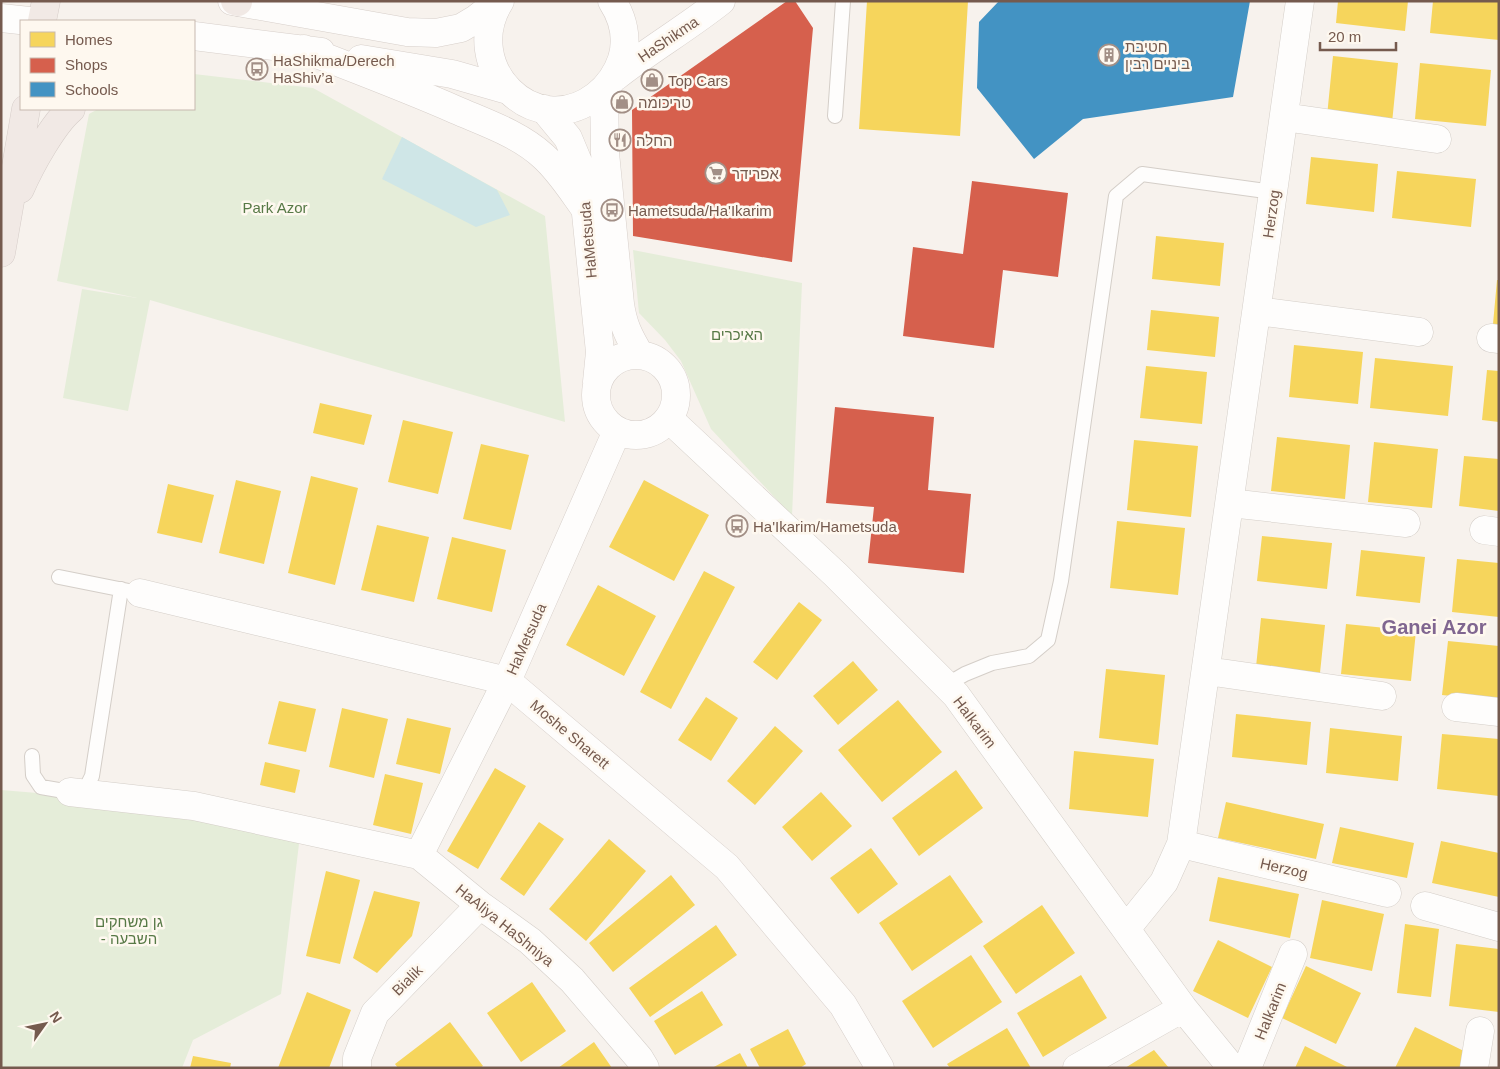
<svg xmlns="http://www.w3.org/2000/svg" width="1500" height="1069" viewBox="0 0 1500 1069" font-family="Arial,'Noto Sans Hebrew',sans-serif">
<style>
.green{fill:#e5edd9}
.water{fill:#cfe6e7}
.homes{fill:#f6d55c}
.shops{fill:#d6604d}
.schools{fill:#4393c3}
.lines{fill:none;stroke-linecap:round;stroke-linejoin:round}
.lane-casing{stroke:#d4cec8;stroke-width:16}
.street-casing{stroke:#d4cec8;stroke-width:29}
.secondary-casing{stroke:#d7cfca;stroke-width:29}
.highway-casing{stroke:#d5ccc8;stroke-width:29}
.lane{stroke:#fefdfc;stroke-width:14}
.street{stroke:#fefdfc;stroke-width:28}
.secondary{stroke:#fefdfc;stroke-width:28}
.highway{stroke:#f1e9e5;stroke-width:28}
.labels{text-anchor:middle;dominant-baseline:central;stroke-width:5;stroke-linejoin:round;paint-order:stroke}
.street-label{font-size:15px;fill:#755a4e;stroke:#fef8ef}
.poi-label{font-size:15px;fill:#755a4e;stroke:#fef8ef;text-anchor:start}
.park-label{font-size:15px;fill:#577946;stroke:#fef8ef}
.district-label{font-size:20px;font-weight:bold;fill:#806690;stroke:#fef8ef}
</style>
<rect width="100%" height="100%" fill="#f7f2ed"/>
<!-- green -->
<path class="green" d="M 194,74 L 313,88 L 545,216 L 565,422 L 150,300 L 128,411 L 63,398 L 82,289 L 137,298 L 57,281 L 89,114 L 98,109 L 194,109 Z
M 633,250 L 802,283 L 792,516 L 711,429 L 681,361 L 665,340 L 639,313 Z
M 1,790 L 170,804 L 301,827 L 281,994 L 193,1040 L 182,1068 L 1,1068 Z"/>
<!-- water -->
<path class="water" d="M 402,137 L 497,190 L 510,215 L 476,227 L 382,179 Z"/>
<!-- homes -->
<path class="homes" d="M 867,1 L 968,1 L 960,136 L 859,129 Z
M 1338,1 L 1408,1 L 1405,31 L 1336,23 Z
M 1433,1 L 1499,1 L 1499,40 L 1430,33 Z
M 1333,56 L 1398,63 L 1392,123 L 1327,116 Z
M 1420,63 L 1491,70 L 1486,126 L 1415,119 Z
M 1311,157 L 1378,164 L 1374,212 L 1306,204 Z
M 1397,171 L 1476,179 L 1471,227 L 1392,218 Z
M 1156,236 L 1224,243 L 1220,286 L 1152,279 Z
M 1497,280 L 1499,280 L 1499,325 L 1493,324 Z
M 1151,310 L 1219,317 L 1215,357 L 1147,350 Z
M 1294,345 L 1363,352 L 1358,404 L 1289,397 Z
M 1375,358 L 1453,366 L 1448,416 L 1370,408 Z
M 1146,366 L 1207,372 L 1202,424 L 1140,418 Z
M 1487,370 L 1499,371 L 1499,422 L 1482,420 Z
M 320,403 L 372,415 L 364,445 L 313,433 Z
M 403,420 L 453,432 L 438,494 L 388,482 Z
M 1277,437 L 1350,445 L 1345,499 L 1271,491 Z
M 1134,440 L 1198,446 L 1191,517 L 1127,510 Z
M 1374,442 L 1438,449 L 1432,508 L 1368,502 Z
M 481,444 L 529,455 L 511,530 L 463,519 Z
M 1464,456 L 1499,459 L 1499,511 L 1459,506 Z
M 311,476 L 358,488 L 335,585 L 288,573 Z
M 236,480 L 281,491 L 264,564 L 219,553 Z
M 644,480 L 709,515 L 674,581 L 609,547 Z
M 168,484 L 214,495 L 202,543 L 157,533 Z
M 1117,521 L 1185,528 L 1178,595 L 1110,588 Z
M 377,525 L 429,537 L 414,602 L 361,590 Z
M 1262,536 L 1332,543 L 1327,589 L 1257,581 Z
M 452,537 L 506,550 L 492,612 L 437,599 Z
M 1361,550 L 1425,557 L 1420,603 L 1356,596 Z
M 1457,559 L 1499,563 L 1499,617 L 1452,612 Z
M 704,571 L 735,587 L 671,709 L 640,692 Z
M 598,585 L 656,616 L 624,676 L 566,645 Z
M 799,602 L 822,620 L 777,680 L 753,662 Z
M 1261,618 L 1325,625 L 1320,673 L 1256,667 Z
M 1346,624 L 1416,631 L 1411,681 L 1341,674 Z
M 1448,641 L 1499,646 L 1499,701 L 1442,695 Z
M 853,661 L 878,690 L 838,725 L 813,696 Z
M 1106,669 L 1165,675 L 1158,745 L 1099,738 Z
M 706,697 L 738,718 L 711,761 L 678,740 Z
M 898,700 L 942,752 L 882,802 L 838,750 Z
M 279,701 L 316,709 L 306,752 L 268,744 Z
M 342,708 L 388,719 L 374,778 L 329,767 Z
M 1236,714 L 1311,722 L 1307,765 L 1232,757 Z
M 407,718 L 451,728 L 440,774 L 396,764 Z
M 775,726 L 803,751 L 755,805 L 727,781 Z
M 1330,728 L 1402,736 L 1398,781 L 1326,773 Z
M 1442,734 L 1499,739 L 1499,796 L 1437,789 Z
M 1074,751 L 1154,759 L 1148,817 L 1069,809 Z
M 265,762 L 300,770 L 295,793 L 260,785 Z
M 495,768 L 526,786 L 478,869 L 447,851 Z
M 956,770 L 983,808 L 919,856 L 892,818 Z
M 385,774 L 423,783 L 411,834 L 373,825 Z
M 821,792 L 852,826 L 812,861 L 782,827 Z
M 1226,802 L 1324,824 L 1316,859 L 1218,838 Z
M 539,822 L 564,839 L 524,896 L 500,879 Z
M 1340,827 L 1414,843 L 1407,878 L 1332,863 Z
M 609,839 L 646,871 L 586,941 L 549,909 Z
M 1441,841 L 1499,853 L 1499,897 L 1432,883 Z
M 871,848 L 898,884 L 858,914 L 830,878 Z
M 326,871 L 360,880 L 340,964 L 306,956 Z
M 671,875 L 695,905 L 613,972 L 589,943 Z
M 950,875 L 983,922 L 912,971 L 879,923 Z
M 1218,877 L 1299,894 L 1290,938 L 1209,921 Z
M 374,891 L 420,902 L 412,936 L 377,973 L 353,958 Z
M 1322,900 L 1384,914 L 1372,971 L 1310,958 Z
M 1042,905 L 1075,953 L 1016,994 L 983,946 Z
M 1405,924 L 1439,929 L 1431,997 L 1397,993 Z
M 716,925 L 737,955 L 650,1017 L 629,988 Z
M 1218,940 L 1272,967 L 1248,1018 L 1193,991 Z
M 1456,944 L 1499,949 L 1499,1012 L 1449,1006 Z
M 971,955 L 1002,1002 L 933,1048 L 902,1001 Z
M 1306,966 L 1361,993 L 1336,1044 L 1282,1018 Z
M 1081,975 L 1107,1018 L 1043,1057 L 1017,1013 Z
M 532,982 L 566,1031 L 521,1062 L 487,1013 Z
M 702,991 L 723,1025 L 675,1055 L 654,1021 Z
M 307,992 L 351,1010 L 329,1068 L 278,1068 Z
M 450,1022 L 483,1066 L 480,1068 L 398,1068 L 395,1064 Z
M 1415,1027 L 1470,1054 L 1463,1068 L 1395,1068 Z
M 1007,1028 L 1031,1068 L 950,1068 L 947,1064 Z
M 788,1029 L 806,1064 L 800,1068 L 760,1068 L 750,1049 Z
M 594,1042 L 612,1068 L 558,1068 Z
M 1305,1046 L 1349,1068 L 1295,1068 Z
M 1154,1050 L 1169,1068 L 1125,1068 Z
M 740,1053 L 748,1068 L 712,1068 Z
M 193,1056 L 231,1063 L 230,1068 L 190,1068 Z"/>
<!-- shops -->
<path class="shops" d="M 787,1 L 795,1 L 813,28 L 792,262 L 633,236 L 632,110 Z
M 972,181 L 1068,193 L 1058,277 L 1003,270 L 994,348 L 903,336 L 913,247 L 963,254 Z
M 835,407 L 934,417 L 928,490 L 971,494 L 964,573 L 868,563 L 874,507 L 826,503 Z"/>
<!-- schools -->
<path class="schools" d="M 999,1 L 1250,1 L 1233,97 L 1083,119 L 1034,159 L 977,88 L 979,22 Z"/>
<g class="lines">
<!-- lane casing -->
<g class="lane-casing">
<path id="lane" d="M 835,116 L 843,1
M 59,577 L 129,591
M 946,685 L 965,674 L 992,663 L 1029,656 L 1048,640 L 1061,581 L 1116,196 L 1142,174 L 1273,192
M 32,756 L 33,775 L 41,787 L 70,792 L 86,788 L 92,776 L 121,589"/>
</g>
<!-- street casing -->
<g class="street-casing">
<path id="street" d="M 1284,117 L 1437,139
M 1257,311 L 1419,332
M 1491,338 L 1499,339
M 669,419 L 836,575 L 956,695 L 1183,1008 L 1232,1068
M 1230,503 L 1406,523
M 1484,530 L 1499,532
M 140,593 L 507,681 L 419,855
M 1207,671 L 1382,696
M 1456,707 L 1499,712
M 70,792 L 194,806 L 419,855 L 480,905 L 530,941 L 572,980 L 639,1058 L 645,1068
M 1181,844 L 1387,893
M 1425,906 L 1499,927
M 1126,929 L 1164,882 L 1181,844 L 1300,1
M 357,1068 L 357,1058 L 375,1013 L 480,905
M 1077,1068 L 1183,1008
M 1247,1068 L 1293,954
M 1474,1068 L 1480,1031"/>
</g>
<!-- secondary casing -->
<g class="secondary-casing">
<path id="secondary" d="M 232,1 L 407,32 L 436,33 L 461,28 L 476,19 L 499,1
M 500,1 C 459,66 534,143 596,96 C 609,86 617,74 622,59 C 628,39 623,18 612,1
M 1,18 L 29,21
M 194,36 L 321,52
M 304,49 C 355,69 406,88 456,110 C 486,123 519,134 543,156 C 560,171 572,191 586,210
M 361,59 L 452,74 L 508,90
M 615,77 C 649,50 687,28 721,1
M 604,90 L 605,153 L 620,304 C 623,325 629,337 640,355
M 544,109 L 568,138 L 578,162 L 583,184 L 600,352 L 597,382
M596 395a40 40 0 1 1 80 0a40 40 0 1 1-80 0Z
M 617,431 L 507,681 L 727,867 L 843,1005 L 880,1068"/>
</g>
<!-- highway casing -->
<g class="highway-casing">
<path id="highway" d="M 235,1 L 238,2
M 42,21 L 46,1
M 20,189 C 30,166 53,124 71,109
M 1,253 L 26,109"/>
</g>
<!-- lane -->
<use href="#lane" class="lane"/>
<!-- street -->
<use href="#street" class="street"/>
<!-- secondary -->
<use href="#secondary" class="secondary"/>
<!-- highway -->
<use href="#highway" class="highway"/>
</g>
<!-- icons -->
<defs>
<g id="building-ring" transform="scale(1.125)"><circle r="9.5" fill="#fef8ef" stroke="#a28f86" stroke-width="1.5"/><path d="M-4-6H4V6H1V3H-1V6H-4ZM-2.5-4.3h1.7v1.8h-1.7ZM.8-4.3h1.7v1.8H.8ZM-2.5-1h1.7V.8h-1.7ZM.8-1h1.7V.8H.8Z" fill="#a28f86"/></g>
<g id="bus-ring" transform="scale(1.125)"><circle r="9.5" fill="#fef8ef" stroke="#a28f86" stroke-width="1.5"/><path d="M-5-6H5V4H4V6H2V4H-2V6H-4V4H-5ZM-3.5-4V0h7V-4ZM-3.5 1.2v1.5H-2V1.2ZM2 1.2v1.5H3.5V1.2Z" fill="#a28f86"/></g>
<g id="shop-ring" transform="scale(1.125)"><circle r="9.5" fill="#fef8ef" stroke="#a28f86" stroke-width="1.5"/><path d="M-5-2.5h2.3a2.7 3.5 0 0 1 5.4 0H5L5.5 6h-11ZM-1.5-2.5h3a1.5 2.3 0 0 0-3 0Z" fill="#a28f86"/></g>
<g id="restaurant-ring" transform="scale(1.125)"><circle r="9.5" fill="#fef8ef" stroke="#a28f86" stroke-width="1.5"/><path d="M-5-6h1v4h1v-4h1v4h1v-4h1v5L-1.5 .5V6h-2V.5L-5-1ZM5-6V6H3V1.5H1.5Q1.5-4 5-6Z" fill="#a28f86"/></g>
<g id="supermarket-ring" transform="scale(1.125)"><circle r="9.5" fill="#fef8ef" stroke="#a28f86" stroke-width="1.5"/><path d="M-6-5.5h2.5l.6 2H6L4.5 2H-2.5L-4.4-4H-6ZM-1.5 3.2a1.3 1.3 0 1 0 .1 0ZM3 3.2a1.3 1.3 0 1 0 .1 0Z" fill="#a28f86"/></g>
</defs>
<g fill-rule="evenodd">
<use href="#building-ring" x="1109" y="55"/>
<use href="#bus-ring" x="257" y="69"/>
<use href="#shop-ring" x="652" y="80"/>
<use href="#shop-ring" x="622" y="102"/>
<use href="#restaurant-ring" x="620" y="140"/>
<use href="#supermarket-ring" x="716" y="173"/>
<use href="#bus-ring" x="612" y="210"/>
<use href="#bus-ring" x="737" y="526"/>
</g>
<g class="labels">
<!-- street labels -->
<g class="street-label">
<text transform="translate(668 39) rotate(-34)">HaShikma</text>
<text transform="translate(1271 214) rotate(-82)">Herzog</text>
<text transform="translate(588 240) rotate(-95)">HaMetsuda</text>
<text transform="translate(526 639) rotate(-66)">HaMetsuda</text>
<text transform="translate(975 722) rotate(53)">HaIkarim</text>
<text transform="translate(570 734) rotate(40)">Moshe Sharett</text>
<text transform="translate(1284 868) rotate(13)">Herzog</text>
<text transform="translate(505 925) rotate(39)">HaAliya HaShniya</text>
<text transform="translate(407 980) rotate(-45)">Bialik</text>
<text transform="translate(1270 1011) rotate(-68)">HaIkarim</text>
</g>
<!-- poi labels -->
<g class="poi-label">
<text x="1125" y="46">חטיבת<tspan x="1125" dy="17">ביניים רבין</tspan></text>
<text x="273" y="60">HaShikma/Derech<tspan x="273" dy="17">HaShiv’a</tspan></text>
<text x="668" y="80">Top Cars</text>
<text x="638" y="102">טריכומה</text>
<text x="636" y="140">החלה</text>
<text x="732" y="173">אפרידר</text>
<text x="628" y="210">Hametsuda/Ha'Ikarim</text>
<text x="753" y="526">Ha'Ikarim/Hametsuda</text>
</g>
<!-- park labels -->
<g class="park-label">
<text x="275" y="207">Park Azor</text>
<text x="737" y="334">האיכרים</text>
<text x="129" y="921">גן משחקים<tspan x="129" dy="17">- השבעה</tspan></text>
</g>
<!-- district labels -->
<g class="district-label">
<text x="1434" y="627">Ganei Azor</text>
</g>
</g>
<!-- border -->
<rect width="1500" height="1069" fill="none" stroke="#755a4e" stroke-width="5"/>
<!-- legend -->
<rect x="20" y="20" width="175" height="90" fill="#fef8ef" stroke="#c7b9af"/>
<rect x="30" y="32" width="25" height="15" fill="#f6d55c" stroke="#c7b9af"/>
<text x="65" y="45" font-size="15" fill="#755a4e">Homes</text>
<rect x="30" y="58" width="25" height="15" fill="#d6604d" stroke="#c7b9af"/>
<text x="65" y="70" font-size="15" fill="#755a4e">Shops</text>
<rect x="30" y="82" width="25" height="15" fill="#4393c3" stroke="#c7b9af"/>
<text x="65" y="95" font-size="15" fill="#755a4e">Schools</text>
<!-- north arrow -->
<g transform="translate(45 1024) rotate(57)" stroke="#fef8ef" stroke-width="4" paint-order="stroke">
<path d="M0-4L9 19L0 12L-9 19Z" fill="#755a4e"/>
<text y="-8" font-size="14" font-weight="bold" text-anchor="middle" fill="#755a4e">N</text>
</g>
<!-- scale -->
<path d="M1320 42v8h76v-8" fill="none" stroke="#755a4e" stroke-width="2.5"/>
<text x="1328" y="42" font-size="15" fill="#755a4e" stroke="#fef8ef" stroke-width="4" paint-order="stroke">20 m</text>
</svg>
